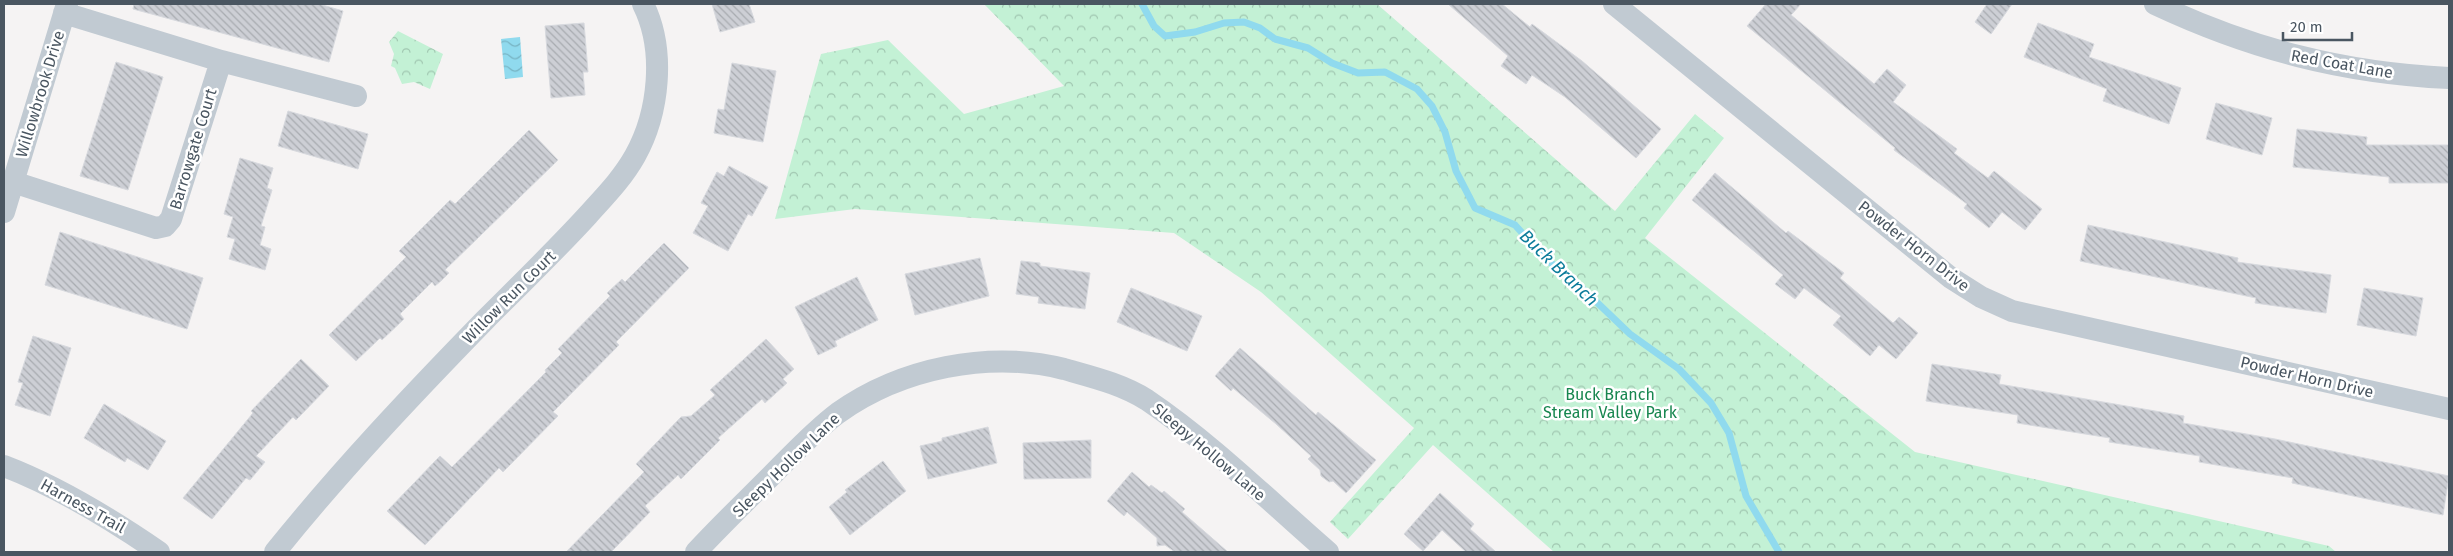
<svg xmlns="http://www.w3.org/2000/svg" width="2453" height="556" viewBox="0 0 2453 556" font-family="'Fira Sans',sans-serif">
<style>
.forest{fill:url(#forest-crowns)}
.water{fill:url(#water-waves)}
.lines{fill:none;stroke-linecap:round;stroke-linejoin:round}
.stream{stroke:#90daee;stroke-width:7}
.building{fill:url(#building-back-hatch);stroke:#d7d9de}
.street{stroke:#c1cad2;stroke-width:22}
.labels{text-anchor:middle;dominant-baseline:central;stroke-width:5;stroke-linejoin:round;paint-order:stroke}
.street-label{font-size:16px;fill:#4a5661;stroke:#fff}
.park-label{font-size:16px;fill:#17864f;stroke:#fff}
.water-label{font-size:18px;font-style:italic;fill:#0c7c9b;stroke:#fff}
</style>
<defs>
<pattern id="forest-crowns" width="20" height="18" patternUnits="userSpaceOnUse" patternTransform="scale(1.25)"><rect width="20" height="18" fill="#c3f1d5"/><path d="M2 6a3 3 0 1 1 6 0M12 15a3 3 0 1 1 6 0" fill="none" stroke="#a0c6b0"/></pattern>
<pattern id="water-waves" width="16" height="10" patternUnits="userSpaceOnUse" patternTransform="scale(1.25)"><rect width="16" height="10" fill="#90daee"/><path d="M0 5q4-4 8 0t8 0" fill="none" stroke="#78b4c4"/></pattern>
<pattern id="building-back-hatch" width="6" height="6" patternUnits="userSpaceOnUse" patternTransform="scale(1.25)"><rect width="6" height="6" fill="#cdcfd5"/><path d="M-1 5l2 2M0 0l6 6M5-1l2 2" fill="none" stroke="#a8abb0"/></pattern>
</defs>
<rect width="100%" height="100%" fill="#f5f3f3"/>
<!-- forest -->
<path class="forest" d="M 984,4 L 1377,4 L 1615,211 L 1695,114 L 1724,138 L 1645,238 L 1915,452 L 2329,546 L 2336,552 L 1554,552 L 1433,445 L 1348,539 L 1330,522 L 1414,428 L 1261,292 L 1174,233 L 855,209 L 775,219 L 821,54 L 888,40 L 964,114 L 1064,86 Z
M 398,31 L 443,54 L 430,89 L 414,82 L 402,84 L 395,68 L 391,66 L 394,54 L 389,42 Z"/>
<!-- water -->
<path class="water" d="M 520,37 L 523,77 L 505,79 L 501,39 Z"/>
<g class="lines">
<!-- stream -->
<path class="stream" d="M 1142,4 L 1154,26 L 1165,36 L 1195,32 L 1224,23 L 1244,22 L 1260,28 L 1275,39 L 1308,48 L 1332,63 L 1358,73 L 1385,72 L 1417,89 L 1432,106 L 1445,132 L 1456,171 L 1475,208 L 1515,225 L 1545,258 L 1583,289 L 1630,334 L 1679,369 L 1711,403 L 1729,433 L 1746,496 L 1779,552"/>
</g>
<!-- building -->
<path class="building" d="M 134,4 L 319,4 L 343,11 L 329,62 L 133,9 Z
M 712,4 L 749,4 L 755,22 L 720,32 Z
M 1448,4 L 1502,4 L 1530,27 L 1532,24 L 1582,61 L 1661,129 L 1636,158 L 1565,97 L 1532,75 L 1526,84 L 1501,66 L 1508,56 Z
M 1766,4 L 1801,4 L 1791,15 L 1874,84 L 1887,69 L 1906,85 L 1893,102 L 1957,149 L 1954,153 L 1988,178 L 1994,171 L 2042,209 L 2025,230 L 2002,212 L 1989,228 L 1964,208 L 1967,204 L 1894,150 L 1895,148 L 1747,26 Z
M 1987,4 L 2012,4 L 1991,34 L 1975,22 Z
M 584,23 L 588,72 L 583,72 L 585,95 L 551,98 L 545,26 Z
M 2038,23 L 2094,44 L 2089,57 L 2181,88 L 2169,124 L 2103,101 L 2107,89 L 2024,57 Z
M 116,62 L 163,77 L 128,190 L 80,176 Z
M 732,63 L 776,71 L 763,142 L 714,133 L 718,109 L 724,110 Z
M 2216,103 L 2272,118 L 2262,155 L 2206,139 Z
M 288,111 L 368,134 L 358,169 L 278,146 Z
M 2297,129 L 2367,137 L 2366,145 L 2449,145 L 2449,183 L 2389,183 L 2389,177 L 2293,167 Z
M 529,130 L 558,160 L 445,270 L 449,273 L 442,280 L 435,286 L 432,282 L 400,314 L 404,319 L 382,340 L 380,338 L 356,361 L 329,335 L 406,257 L 399,251 L 450,200 L 455,204 Z
M 240,158 L 273,168 L 267,188 L 272,190 L 261,226 L 265,227 L 260,245 L 271,249 L 265,270 L 229,259 L 235,239 L 227,237 L 233,217 L 224,214 Z
M 729,166 L 768,187 L 752,216 L 748,214 L 728,251 L 693,233 L 708,206 L 701,203 L 717,172 L 724,176 Z
M 1715,173 L 1786,233 L 1788,231 L 1844,273 L 1840,278 L 1893,323 L 1899,317 L 1918,333 L 1896,359 L 1879,345 L 1870,356 L 1833,325 L 1841,316 L 1804,288 L 1795,299 L 1775,284 L 1783,275 L 1692,200 Z
M 2088,225 L 2238,258 L 2237,262 L 2331,275 L 2326,313 L 2255,303 L 2256,298 L 2080,261 Z
M 60,232 L 203,278 L 187,329 L 45,285 Z
M 664,243 L 689,268 L 616,342 L 619,345 L 553,412 L 558,416 L 503,472 L 499,468 L 425,545 L 387,511 L 440,456 L 452,467 L 546,372 L 545,370 L 562,353 L 558,349 L 610,296 L 607,293 L 622,279 L 625,282 Z
M 980,258 L 989,296 L 915,315 L 905,274 Z
M 1021,261 L 1040,263 L 1040,266 L 1090,273 L 1085,309 L 1038,303 L 1039,297 L 1016,294 Z
M 857,277 L 878,320 L 835,341 L 837,346 L 818,355 L 795,307 Z
M 1131,288 L 1202,316 L 1187,351 L 1117,322 Z
M 2364,288 L 2423,298 L 2416,336 L 2357,325 Z
M 33,336 L 71,348 L 50,416 L 15,405 L 23,383 L 18,382 Z
M 766,339 L 794,369 L 783,379 L 787,383 L 765,403 L 762,399 L 718,438 L 720,440 L 681,479 L 678,475 L 645,506 L 650,512 L 611,552 L 566,552 L 644,472 L 636,464 L 681,417 L 691,416 L 715,395 L 710,390 Z
M 1240,348 L 1316,415 L 1318,412 L 1376,460 L 1346,493 L 1333,481 L 1329,482 L 1321,476 L 1320,470 L 1308,459 L 1311,456 L 1276,424 L 1233,388 L 1231,391 L 1215,376 Z
M 301,359 L 329,386 L 296,420 L 293,417 L 256,456 L 265,462 L 250,480 L 246,478 L 212,519 L 183,498 L 253,413 L 251,411 Z
M 1932,364 L 2001,375 L 1999,384 L 2184,416 L 2183,423 L 2275,439 L 2449,476 L 2443,515 L 2292,483 L 2293,478 L 2199,462 L 2200,456 L 2109,442 L 2110,438 L 2017,423 L 2018,415 L 1926,401 Z
M 104,404 L 166,441 L 148,470 L 127,458 L 125,462 L 84,438 Z
M 988,427 L 997,463 L 928,479 L 920,446 L 942,441 L 942,438 Z
M 1091,440 L 1091,478 L 1024,479 L 1023,443 Z
M 883,461 L 906,491 L 850,535 L 829,507 L 847,492 L 845,490 Z
M 1132,472 L 1149,487 L 1151,485 L 1162,493 L 1164,491 L 1185,509 L 1182,512 L 1228,552 L 1175,552 L 1165,545 L 1157,546 L 1157,538 L 1127,512 L 1124,516 L 1107,501 Z
M 1440,493 L 1474,524 L 1470,529 L 1496,552 L 1466,552 L 1442,530 L 1423,551 L 1404,534 Z"/>
<g class="lines">
<!-- street -->
<path class="street" d="M 1614,4 L 1951,278 L 1981,297 L 2012,311 L 2449,409
M 2155,4 C 2251,49 2342,73 2449,78
M 64,13 L 221,61
M 13,182 L 156,228 L 165,226 L 171,219 L 221,61 L 356,96
M 4,212 L 67,4
M 4,466 C 59,487 111,519 159,552
M 275,552 C 340,471 412,395 485,320 C 520,285 555,251 588,215 C 605,196 622,179 635,156 C 659,113 666,50 643,4
M 696,552 C 720,526 746,501 771,476 C 792,455 814,431 838,413 C 901,368 989,350 1064,369 C 1092,377 1122,384 1147,400 C 1212,444 1269,501 1328,552"/>
</g>
<g class="labels">
<!-- street labels -->
<g class="street-label">
<text transform="translate(2342 64) rotate(10)">Red Coat Lane</text>
<text transform="translate(40 94) rotate(-73)">Willowbrook Drive</text>
<text transform="translate(193 149) rotate(-73)">Barrowgate Court</text>
<text transform="translate(1914 246) rotate(38)">Powder Horn Drive</text>
<text transform="translate(509 297) rotate(-45)">Willow Run Court</text>
<text transform="translate(2307 377) rotate(13)">Powder Horn Drive</text>
<text transform="translate(1209 452) rotate(40)">Sleepy Hollow Lane</text>
<text transform="translate(786 465) rotate(-44)">Sleepy Hollow Lane</text>
<text transform="translate(83 506) rotate(29)">Harness Trail</text>
</g>
<!-- park labels -->
<g class="park-label">
<text x="1610" y="394">Buck Branch<tspan x="1610" dy="18">Stream Valley Park</tspan></text>
</g>
<!-- water labels -->
<g class="water-label">
<text transform="translate(1559 268) rotate(44)">Buck Branch</text>
</g>
</g>
<!-- border -->
<rect width="2453" height="556" fill="none" stroke="#4a5661" stroke-width="10"/>
<!-- scale -->
<path d="M2283 32v8h69v-8" fill="none" stroke="#4a5661" stroke-width="2.5"/>
<text x="2290" y="32" font-size="15" fill="#4a5661" stroke="#ffffff" stroke-width="4" paint-order="stroke">20 m</text>
</svg>
